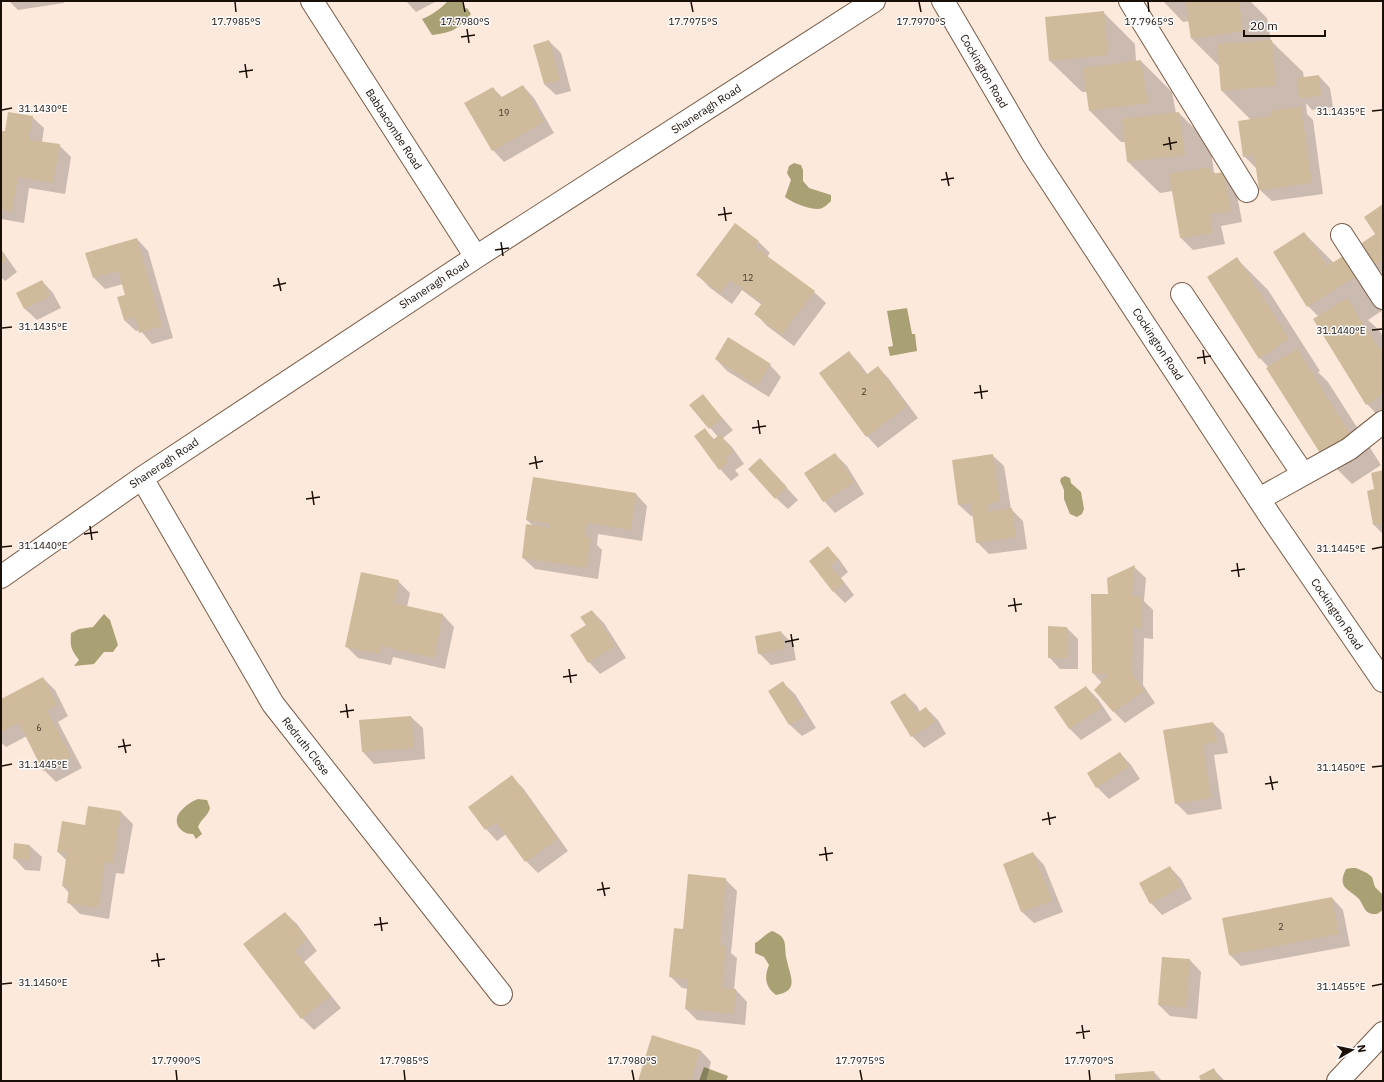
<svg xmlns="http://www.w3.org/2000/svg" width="1384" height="1082" viewBox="0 0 1384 1082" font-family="'IBM Plex Sans',sans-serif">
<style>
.water{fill:#a9a174}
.shadow{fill:#0003}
.building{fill:#cfbb9c}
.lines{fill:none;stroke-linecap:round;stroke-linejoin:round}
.street-casing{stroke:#785c48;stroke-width:24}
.street{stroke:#fff;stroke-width:22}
.ticks{fill:none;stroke:#190f07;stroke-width:1.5}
.labels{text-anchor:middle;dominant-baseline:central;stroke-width:3;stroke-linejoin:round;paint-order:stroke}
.number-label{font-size:9px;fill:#463a2c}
.street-label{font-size:11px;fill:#190f07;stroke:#fbfbfb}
.ticks-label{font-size:10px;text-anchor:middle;fill:#190f07;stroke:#fbfbfb;stroke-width:3;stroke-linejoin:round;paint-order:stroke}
</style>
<rect width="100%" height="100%" fill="#fde9db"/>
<!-- water -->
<path class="water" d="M 448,1 L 462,1 L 464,9 L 467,8 L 471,14 C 456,30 454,32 432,35 L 422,19 C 432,15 440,9 448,1 Z
M 794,163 L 801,165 L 803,170 L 803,181 L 809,188 L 831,195 L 831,201 C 828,204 823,209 818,209 C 808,209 793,203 785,197 L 791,180 L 787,173 L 789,166 Z
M 907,308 L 912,334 L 915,334 L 917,351 L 890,356 L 888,347 L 893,346 L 887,311 Z
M 1065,476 L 1070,478 L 1071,483 L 1081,492 L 1084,509 L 1082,514 L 1077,517 L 1070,514 L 1064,499 L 1064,490 L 1060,481 L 1061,478 Z
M 104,614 L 110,620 L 118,645 L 113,652 L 104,652 L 94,664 L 74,666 L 79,660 C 71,649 70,647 71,633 L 79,629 L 93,627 Z
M 198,799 L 207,800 L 210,808 C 208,816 201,819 198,827 L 202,834 L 196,839 L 193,834 C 183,835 173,825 178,815 C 182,808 190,802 198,799 Z
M 1351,868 L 1356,868 L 1367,873 L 1372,877 L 1375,887 L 1383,895 L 1383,910 L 1377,914 C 1364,915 1365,907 1359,899 C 1350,889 1336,889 1346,869 Z
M 772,931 C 790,938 783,946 787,961 C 790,976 800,991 776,995 C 765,987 764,977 769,965 L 764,957 L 755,953 L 755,943 C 762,939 765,934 772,931 Z
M 704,1067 L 728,1076 L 726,1081 L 699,1081 Z"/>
<!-- shadow -->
<path class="shadow" d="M 9,1 L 64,1 L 64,3 L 18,10 Z
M 406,1 L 437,1 L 416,12 Z
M 1163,1 L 1250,1 L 1267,18 L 1271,41 L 1303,72 L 1304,78 L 1319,76 L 1330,88 L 1333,107 L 1312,110 L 1306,103 L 1307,114 L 1313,120 L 1323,194 L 1272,201 L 1260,190 L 1257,168 L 1256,168 L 1244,156 L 1251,120 L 1222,91 L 1220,67 L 1192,39 L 1189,21 L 1183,22 Z
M 1103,12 L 1135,44 L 1136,61 L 1141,61 L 1172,92 L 1176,113 L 1179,113 L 1210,144 L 1214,172 L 1216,174 L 1224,173 L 1235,184 L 1242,222 L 1221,226 L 1225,244 L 1193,250 L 1181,238 L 1173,191 L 1160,193 L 1128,162 L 1126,142 L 1121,142 L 1090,111 L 1087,92 L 1082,92 L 1050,61 Z
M 549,41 L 561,53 L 571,91 L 556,95 L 544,84 Z
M 523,86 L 534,98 L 554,133 L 504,162 L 493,150 L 466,103 L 493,88 L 503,98 Z
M 32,117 L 44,128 L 42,143 L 59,145 L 71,157 L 65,194 L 29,188 L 24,223 L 1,219 L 1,132 L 5,132 Z
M 1383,205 L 1383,274 L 1374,265 L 1377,234 Z
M 1304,233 L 1334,263 L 1376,287 L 1383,298 L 1383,310 L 1368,320 L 1379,330 L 1383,337 L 1383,421 L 1367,404 L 1319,317 L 1308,306 L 1274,252 Z
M 137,239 L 148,251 L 173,338 L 152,344 L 140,330 L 136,331 L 124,320 L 126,295 L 123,284 L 105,289 L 94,278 Z
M 759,242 L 770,253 L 767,257 L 814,292 L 826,303 L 794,346 L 767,326 L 756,314 L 762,305 L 742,290 L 732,304 L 709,287 L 698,275 Z
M 1,249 L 17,272 L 5,281 L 1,277 Z
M 1237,259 L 1268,290 L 1320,371 L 1318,372 L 1328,382 L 1381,465 L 1352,484 L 1320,452 L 1269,368 L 1260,358 Z
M 42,281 L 53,293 L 61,308 L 37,320 L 25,309 L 17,293 Z
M 849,352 L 860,364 L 868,375 L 878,367 L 889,379 L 918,418 L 878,448 L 867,436 Z
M 716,359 L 770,365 L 781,377 L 769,397 L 727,371 Z
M 703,396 L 733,430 L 723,438 L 732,447 L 744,464 L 735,470 L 739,475 L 731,481 L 720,469 L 705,430 L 715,440 L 718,437 L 691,406 Z
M 835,454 L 847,466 L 864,494 L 835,513 L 824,501 Z
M 992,455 L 1004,466 L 1011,509 L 1023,521 L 1027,549 L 989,554 L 977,542 L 974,516 L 971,516 L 959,505 Z
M 760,459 L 798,500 L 788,509 L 776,498 Z
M 1383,471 L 1383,534 L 1374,525 L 1368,491 L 1375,490 Z
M 636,494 L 647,506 L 642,541 L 598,534 L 597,545 L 602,550 L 598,579 L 535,569 L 523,558 L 533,526 L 527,520 Z
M 828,548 L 839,559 L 848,572 L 841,578 L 854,595 L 845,603 L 833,591 L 810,561 Z
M 1134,567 L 1146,578 L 1144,601 L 1153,610 L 1153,639 L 1144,638 L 1143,685 L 1155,703 L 1125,723 L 1114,712 L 1102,683 L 1093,673 Z
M 398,581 L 410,593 L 407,607 L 443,615 L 454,627 L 445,669 L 393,657 L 391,665 L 358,658 L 346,646 Z
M 592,611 L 604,623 L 626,658 L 600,674 L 589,662 L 587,625 Z
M 1067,628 L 1078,639 L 1078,669 L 1060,669 L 1049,657 Z
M 781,632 L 793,644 L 796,660 L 771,665 L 759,653 Z
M 43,678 L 55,690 L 68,716 L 58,722 L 82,768 L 56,782 L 44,770 L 27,736 L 6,747 L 1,742 L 1,700 Z
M 783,683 L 795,694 L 816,728 L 802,736 L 790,725 L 769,691 Z
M 1086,687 L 1098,699 L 1112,720 L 1081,740 L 1070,729 L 1055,707 Z
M 905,694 L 917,706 L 920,712 L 926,708 L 938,720 L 946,734 L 924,748 L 912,736 Z
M 411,717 L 423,728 L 425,759 L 374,764 L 363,752 L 360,721 Z
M 1213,723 L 1224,734 L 1228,753 L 1214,755 L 1222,809 L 1188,815 L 1176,803 Z
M 1120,753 L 1131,765 L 1140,779 L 1109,799 L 1097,787 L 1089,773 Z
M 511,776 L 523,788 L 568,851 L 538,873 L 526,861 L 506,834 L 497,841 L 486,829 Z
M 89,807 L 121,812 L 133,824 L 124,874 L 116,873 L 109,919 L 80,914 L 68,902 L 69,893 L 63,886 L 66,860 L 58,852 L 86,826 Z
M 15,845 L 30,846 L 42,857 L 40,871 L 25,870 L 14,858 Z
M 1033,853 L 1044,865 L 1063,912 L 1034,923 L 1022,912 Z
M 1170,867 L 1181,879 L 1192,899 L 1162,915 L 1151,903 Z
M 725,879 L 737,891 L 731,953 L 737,958 L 734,990 L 736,990 L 747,1002 L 745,1025 L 697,1020 L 686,1009 L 688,989 L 682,988 L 671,977 L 684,930 Z
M 1332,898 L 1343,910 L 1350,946 L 1241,966 L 1230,955 L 1223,919 Z
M 285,913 L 297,924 L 317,951 L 304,962 L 341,1008 L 314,1030 L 302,1018 Z
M 1190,960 L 1201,972 L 1197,1019 L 1170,1016 L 1159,1005 Z
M 700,1050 L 711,1062 L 706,1081 L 639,1081 Z
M 1214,1070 L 1225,1081 L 1202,1081 Z
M 1154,1072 L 1162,1081 L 1116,1081 Z"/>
<!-- building -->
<path class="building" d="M 1185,1 L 1239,1 L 1243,31 L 1191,39 Z
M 1104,11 L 1108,55 L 1049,61 L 1045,17 Z
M 549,40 L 560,80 L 544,84 L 533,45 Z
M 1272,40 L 1276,86 L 1221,91 L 1217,44 Z
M 1141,60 L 1148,103 L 1089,111 L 1083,68 Z
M 1319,75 L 1321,96 L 1299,98 L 1297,78 Z
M 523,85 L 544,122 L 492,151 L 464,103 L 493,87 L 500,98 Z
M 1301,107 L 1312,183 L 1259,190 L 1254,155 L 1243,157 L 1238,121 L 1271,116 L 1270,111 Z
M 8,112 L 33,116 L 29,140 L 60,144 L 53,183 L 18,177 L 12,212 L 1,210 L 1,131 L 5,131 Z
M 1179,112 L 1185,155 L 1127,162 L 1122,119 Z
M 1210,167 L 1211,174 L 1224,172 L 1231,211 L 1210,214 L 1213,233 L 1180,238 L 1169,174 Z
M 1383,204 L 1383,259 L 1374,266 L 1359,245 L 1375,234 L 1364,217 Z
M 735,223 L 759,241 L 755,247 L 815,291 L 782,335 L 754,314 L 762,303 L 730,280 L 720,293 L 696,275 Z
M 1304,232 L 1327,266 L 1345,255 L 1358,275 L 1307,307 L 1273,252 Z
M 137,238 L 162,326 L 139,333 L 135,317 L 124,320 L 117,297 L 125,295 L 118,271 L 93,278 L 85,253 Z
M 1,252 L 6,260 L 1,264 Z
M 1237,257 L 1289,339 L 1259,359 L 1207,277 Z
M 42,280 L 50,296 L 24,309 L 16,293 Z
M 1347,298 L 1379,349 L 1383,347 L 1383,394 L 1366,405 L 1313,319 Z
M 728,337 L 771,364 L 757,386 L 715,359 Z
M 1297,349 L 1350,434 L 1320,453 L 1266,368 Z
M 849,351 L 866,375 L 878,366 L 907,406 L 866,437 L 819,373 Z
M 703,394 L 722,418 L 709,429 L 689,405 Z
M 705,428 L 713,440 L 720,434 L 733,452 L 725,458 L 728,463 L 719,470 L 694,436 Z
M 835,453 L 854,482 L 823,502 L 804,473 Z
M 993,454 L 1000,502 L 987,504 L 988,512 L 1012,508 L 1016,537 L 976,543 L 971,503 L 958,505 L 952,460 Z
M 760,458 L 787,487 L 775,499 L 748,469 Z
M 1383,470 L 1383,528 L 1382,528 L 1381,524 L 1373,525 L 1367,491 L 1374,489 L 1371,473 Z
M 533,477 L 636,493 L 631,530 L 587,523 L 585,537 L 591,538 L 586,568 L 522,558 L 526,524 L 550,528 L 550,524 L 526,520 Z
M 828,546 L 838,559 L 830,566 L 844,583 L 833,592 L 809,561 Z
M 1135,565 L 1132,596 L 1142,597 L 1142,628 L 1133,627 L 1132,673 L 1144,691 L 1113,712 L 1094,690 L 1108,675 L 1092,673 L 1091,594 L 1108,594 L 1107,578 Z
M 361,572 L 399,580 L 394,603 L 443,614 L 434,658 L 381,646 L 380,654 L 345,647 Z
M 592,610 L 615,646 L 588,663 L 570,635 L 586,625 L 580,617 Z
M 1048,626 L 1067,627 L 1067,658 L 1048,658 Z
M 781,631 L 785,649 L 758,654 L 755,636 Z
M 43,677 L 57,705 L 47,710 L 71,757 L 43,771 L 19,723 L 1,732 L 1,699 Z
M 783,681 L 805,716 L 789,725 L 768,691 Z
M 1086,686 L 1101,708 L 1069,729 L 1054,707 Z
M 905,693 L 917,713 L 926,707 L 935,722 L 911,737 L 890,702 Z
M 411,716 L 414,748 L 362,752 L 359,720 Z
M 1213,722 L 1217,742 L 1203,744 L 1211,798 L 1175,804 L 1163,730 Z
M 1120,752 L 1129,767 L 1096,788 L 1087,773 Z
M 512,775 L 558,839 L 525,862 L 496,822 L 485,830 L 468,807 Z
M 88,806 L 121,811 L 113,863 L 105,862 L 98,908 L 67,903 L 69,888 L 62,886 L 67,853 L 57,852 L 62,821 L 85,825 Z
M 14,843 L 30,845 L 29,860 L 13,859 Z
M 1033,852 L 1052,901 L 1021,912 L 1003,864 Z
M 1170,866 L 1181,887 L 1150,904 L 1139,883 Z
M 688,874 L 726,878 L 720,945 L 726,946 L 722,988 L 736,989 L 734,1014 L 685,1009 L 688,979 L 669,977 L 674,928 L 683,929 Z
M 1332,897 L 1339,934 L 1229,955 L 1222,918 Z
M 285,912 L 307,939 L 294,950 L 330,996 L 301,1019 L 243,944 Z
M 1162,957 L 1190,959 L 1186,1008 L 1158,1005 Z
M 652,1035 L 700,1050 L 691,1081 L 638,1081 Z
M 1214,1068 L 1220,1081 L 1201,1081 L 1199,1076 Z
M 1154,1071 L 1155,1081 L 1115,1081 L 1115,1074 Z"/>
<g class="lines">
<!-- street casing -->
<g class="street-casing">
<path id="street" d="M 312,1 L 476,257
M 943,1 L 1032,153 L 1270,516 L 1383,681
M 1130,1 L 1247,191
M 1342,235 L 1383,298
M 1182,294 L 1303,474
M 142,478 L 273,704 L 501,994
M 1259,499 L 1349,449 L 1383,422
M 1,577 L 142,478 L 476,257 L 874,1
M 1338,1081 L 1383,1033"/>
</g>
<!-- street -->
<use href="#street" class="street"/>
</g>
<!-- ticks -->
<path class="ticks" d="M 235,2 L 236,12M 463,2 L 465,12M 691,2 L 693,12M 919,2 L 921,12M 1148,2 L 1149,12M 467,29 L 469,43M 461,37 L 475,35M 245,64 L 247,78M 239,72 L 253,70M 2,110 L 12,108M 1372,111 L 1382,110M 1169,137 L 1171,150M 1163,145 L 1177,142M 946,172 L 949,186M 941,180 L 954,178M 724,207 L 726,221M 718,215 L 732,213M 501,242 L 503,256M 495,250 L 509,248M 278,278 L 281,291M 273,286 L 286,283M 2,328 L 12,327M 1372,330 L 1382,329M 1203,350 L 1205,364M 1197,358 L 1211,356M 980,385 L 982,399M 974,393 L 988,391M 758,420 L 760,434M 752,428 L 766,426M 535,456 L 537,469M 529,464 L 543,461M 312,491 L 314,505M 306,499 L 320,497M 90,526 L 92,540M 84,534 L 98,532M 2,547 L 12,546M 1372,549 L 1382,547M 1237,563 L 1239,577M 1231,571 L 1245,569M 1014,598 L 1016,612M 1008,606 L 1022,604M 791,634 L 793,647M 785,642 L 799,639M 569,669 L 571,683M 563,677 L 577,675M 346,704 L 348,718M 340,712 L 354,710M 123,739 L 126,753M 118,747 L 131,745M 2,766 L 12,764M 1372,767 L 1382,766M 1270,776 L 1273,790M 1265,784 L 1278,782M 1048,812 L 1050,825M 1042,820 L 1056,817M 825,847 L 827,861M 819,855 L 833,853M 602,882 L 605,896M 597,890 L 610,888M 380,917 L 382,931M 374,925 L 388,923M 157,953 L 159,967M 151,961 L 165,959M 2,984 L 12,983M 1372,986 L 1382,984M 1082,1025 L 1084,1039M 1076,1033 L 1090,1031M 176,1070 L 177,1080M 404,1070 L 405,1080M 632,1070 L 634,1080M 860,1070 L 862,1080M 1089,1070 L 1090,1080"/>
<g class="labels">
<!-- number labels -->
<g class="number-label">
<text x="504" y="112">19</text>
<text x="748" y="277">12</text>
<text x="864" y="391">2</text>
<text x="39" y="727">6</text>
<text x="1281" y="926">2</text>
</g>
<!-- street labels -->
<g class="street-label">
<text transform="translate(984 71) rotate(60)">Cockington Road</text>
<text transform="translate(706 109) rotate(-33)">Shaneragh Road</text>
<text transform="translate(394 129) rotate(57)">Babbacombe Road</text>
<text transform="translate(434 284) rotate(-33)">Shaneragh Road</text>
<text transform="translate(1158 344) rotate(57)">Cockington Road</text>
<text transform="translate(164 463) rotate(-34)">Shaneragh Road</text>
<text transform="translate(1337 614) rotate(56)">Cockington Road</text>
<text transform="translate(306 746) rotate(52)">Redruth Close</text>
</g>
</g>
<g class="ticks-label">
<text x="236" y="25">17.7985°S</text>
<text x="465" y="25">17.7980°S</text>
<text x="693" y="25">17.7975°S</text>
<text x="921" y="25">17.7970°S</text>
<text x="1149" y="25">17.7965°S</text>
<text x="43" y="112">31.1430°E</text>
<text x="1341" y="115">31.1435°E</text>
<text x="43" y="330">31.1435°E</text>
<text x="1341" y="334">31.1440°E</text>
<text x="43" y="549">31.1440°E</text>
<text x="1341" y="552">31.1445°E</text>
<text x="43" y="768">31.1445°E</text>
<text x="1341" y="771">31.1450°E</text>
<text x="43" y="986">31.1450°E</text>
<text x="1341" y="990">31.1455°E</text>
<text x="176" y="1064">17.7990°S</text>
<text x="404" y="1064">17.7985°S</text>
<text x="632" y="1064">17.7980°S</text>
<text x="860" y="1064">17.7975°S</text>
<text x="1089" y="1064">17.7970°S</text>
</g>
<!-- border -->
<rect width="1384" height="1082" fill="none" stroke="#190f07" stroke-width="4"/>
<!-- north arrow -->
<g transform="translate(1352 1050) rotate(81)" stroke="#fbfbfb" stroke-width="3" paint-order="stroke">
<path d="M0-3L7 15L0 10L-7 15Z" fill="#190f07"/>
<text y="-6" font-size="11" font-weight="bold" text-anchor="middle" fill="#190f07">N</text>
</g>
<!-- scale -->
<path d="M1244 30v6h81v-6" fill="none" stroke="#190f07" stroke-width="2"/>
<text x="1250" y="30" font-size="12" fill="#190f07" stroke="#fbfbfb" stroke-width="3" paint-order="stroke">20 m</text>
</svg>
